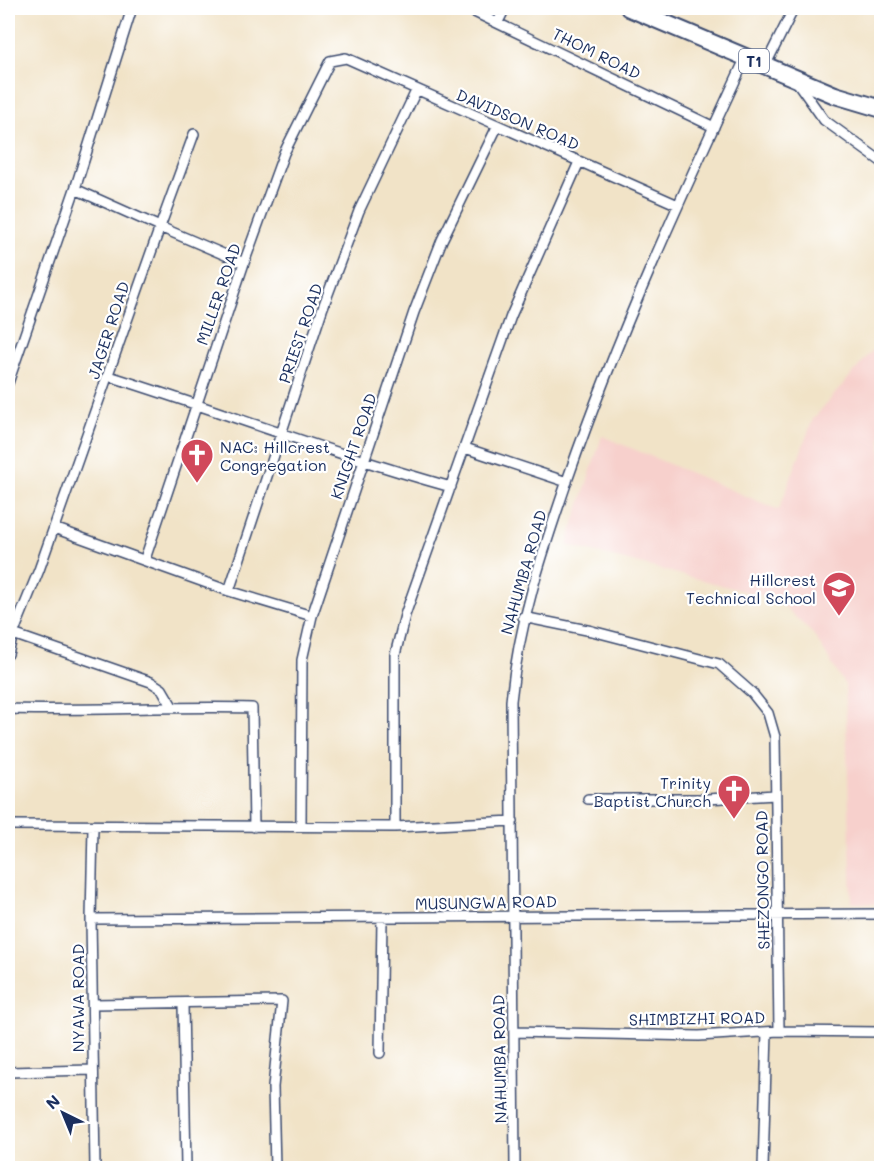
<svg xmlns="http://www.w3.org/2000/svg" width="889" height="1176" viewBox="0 0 889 1176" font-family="Mali,sans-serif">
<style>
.built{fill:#f7d0cc}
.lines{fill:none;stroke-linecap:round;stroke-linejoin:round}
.minor-casing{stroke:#3b4a6e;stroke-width:12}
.trunk-casing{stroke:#3b4a6e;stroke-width:20}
.minor{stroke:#fff;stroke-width:9}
.trunk{stroke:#fff;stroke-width:16}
.labels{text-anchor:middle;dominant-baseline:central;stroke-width:4.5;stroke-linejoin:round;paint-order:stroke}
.shield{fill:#fff;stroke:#5f6d8e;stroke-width:1.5}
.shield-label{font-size:15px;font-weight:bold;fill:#1b2f5e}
.street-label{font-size:16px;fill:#1b2f5e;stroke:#fff}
.poi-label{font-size:16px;fill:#1b2f5e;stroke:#fff;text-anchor:end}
</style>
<rect width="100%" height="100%" fill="#fff"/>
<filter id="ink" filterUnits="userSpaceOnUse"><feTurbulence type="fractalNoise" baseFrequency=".0167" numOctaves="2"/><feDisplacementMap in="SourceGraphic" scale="12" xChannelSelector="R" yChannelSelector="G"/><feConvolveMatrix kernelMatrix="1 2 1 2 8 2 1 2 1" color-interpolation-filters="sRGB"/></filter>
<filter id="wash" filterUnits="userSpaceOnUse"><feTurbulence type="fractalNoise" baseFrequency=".008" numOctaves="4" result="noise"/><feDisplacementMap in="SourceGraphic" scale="24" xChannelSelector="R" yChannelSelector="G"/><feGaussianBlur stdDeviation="1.35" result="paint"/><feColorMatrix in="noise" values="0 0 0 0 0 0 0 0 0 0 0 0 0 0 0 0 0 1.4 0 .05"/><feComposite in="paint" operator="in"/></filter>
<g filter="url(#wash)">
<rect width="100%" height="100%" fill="#f1e3c7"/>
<!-- built -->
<path class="built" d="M 881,341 L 881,904 L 852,903 L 845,685 L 814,635 L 778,600 L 567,545 L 602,436 L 779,510 L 813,419 Z"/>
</g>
<g filter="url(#ink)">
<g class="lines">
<!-- minor casing -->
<g class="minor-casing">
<path id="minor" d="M 466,8 L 714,127
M 498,22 L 505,8
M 765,66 L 794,8
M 797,82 L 824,120 L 882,162
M 75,189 L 160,227 L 194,134
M 109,376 C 224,412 335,455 451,487
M 8,383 L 75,189 L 132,8
M 465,448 L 567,482
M 54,528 L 229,591 L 312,616
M 145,559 L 244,263 L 284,153 L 330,61 L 346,58 L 678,205
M 229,591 L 322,310 L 359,211 L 416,91
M 523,617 L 592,631 L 719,664 L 752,693 L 768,713 L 775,737 L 779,1031
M 8,654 L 13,634
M 172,706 L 162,689 L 151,682 L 13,634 L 39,570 L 160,227 L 244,263
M 8,709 C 89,711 170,706 252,708 L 254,827
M 588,799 L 707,799 L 775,795
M 8,825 L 395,827 L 513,821
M 301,826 L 302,660 L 312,616 L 414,312 L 442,240 L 497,127
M 93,827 L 91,919 L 95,1168
M 395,827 L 395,655 L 405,615 L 511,316 L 579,162
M 91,919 L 882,914
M 94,1004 L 282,1001 L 273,1087 L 275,1168
M 183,1004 L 186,1168
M 514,1032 L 699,1036 L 779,1031 L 882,1032
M 380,1053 L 382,919
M 8,1072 L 92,1070
M 515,1168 L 511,701 C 519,621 542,554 568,478 C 618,334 682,195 746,57
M 763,1168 L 767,1032"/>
</g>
<!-- trunk casing -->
<g class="trunk-casing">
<path id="trunk" d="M 629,8 L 835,95 L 882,109"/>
</g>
<!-- minor -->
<use href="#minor" class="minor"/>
<!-- trunk -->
<use href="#trunk" class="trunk"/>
</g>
</g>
<!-- icons -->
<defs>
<g id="church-pin" transform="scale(1.725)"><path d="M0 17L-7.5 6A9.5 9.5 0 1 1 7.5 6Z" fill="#d1495b" stroke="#fff"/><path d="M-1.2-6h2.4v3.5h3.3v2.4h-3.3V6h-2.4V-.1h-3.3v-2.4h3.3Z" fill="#fff"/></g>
<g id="school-pin" transform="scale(1.725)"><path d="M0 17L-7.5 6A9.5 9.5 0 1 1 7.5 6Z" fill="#d1495b" stroke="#fff"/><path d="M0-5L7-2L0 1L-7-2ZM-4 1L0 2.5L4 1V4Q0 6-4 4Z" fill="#fff"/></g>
</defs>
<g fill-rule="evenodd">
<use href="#church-pin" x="197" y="455"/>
<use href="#school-pin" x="839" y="588"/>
<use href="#church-pin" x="734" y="791"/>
</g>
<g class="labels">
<!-- shield labels -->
<rect class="shield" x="739" y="49" width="30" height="24" rx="4.5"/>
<g class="shield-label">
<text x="754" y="61">T1</text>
</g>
<!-- street labels -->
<g class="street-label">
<text transform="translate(597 53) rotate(26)">THOM ROAD</text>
<text transform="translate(518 119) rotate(23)">DAVIDSON ROAD</text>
<text transform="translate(218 294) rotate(-71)">MILLER ROAD</text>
<text transform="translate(108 330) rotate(-72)">JAGER ROAD</text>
<text transform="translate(300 333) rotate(-71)">PRIEST ROAD</text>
<text transform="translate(353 446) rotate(-71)">KNIGHT ROAD</text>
<text transform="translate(523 572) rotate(-74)">NAHUMBA ROAD</text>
<text transform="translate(762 880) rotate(-91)">SHEZONGO ROAD</text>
<text transform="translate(486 902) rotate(-1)">MUSUNGWA ROAD</text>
<text transform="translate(77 998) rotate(-90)">NYAWA ROAD</text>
<text transform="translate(697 1018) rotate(-1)">SHIMBIZHI ROAD</text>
<text transform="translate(499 1059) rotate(-91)">NAHUMBA ROAD</text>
</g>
<!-- poi labels -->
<g class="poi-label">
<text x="220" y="446" text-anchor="start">NAC: Hillcrest<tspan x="220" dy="18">Congregation</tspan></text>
<text x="816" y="579">Hillcrest<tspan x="816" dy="18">Technical School</tspan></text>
<text x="711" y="782">Trinity<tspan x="711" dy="18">Baptist Church</tspan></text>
</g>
</g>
<!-- margin -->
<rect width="889" height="1176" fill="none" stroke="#fff" stroke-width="30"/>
<!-- north arrow -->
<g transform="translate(63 1113) rotate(317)" stroke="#ffffff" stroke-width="4.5" paint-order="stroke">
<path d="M0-4.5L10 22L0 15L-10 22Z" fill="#1b2f5e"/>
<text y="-9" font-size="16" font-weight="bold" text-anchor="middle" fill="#1b2f5e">N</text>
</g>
</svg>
